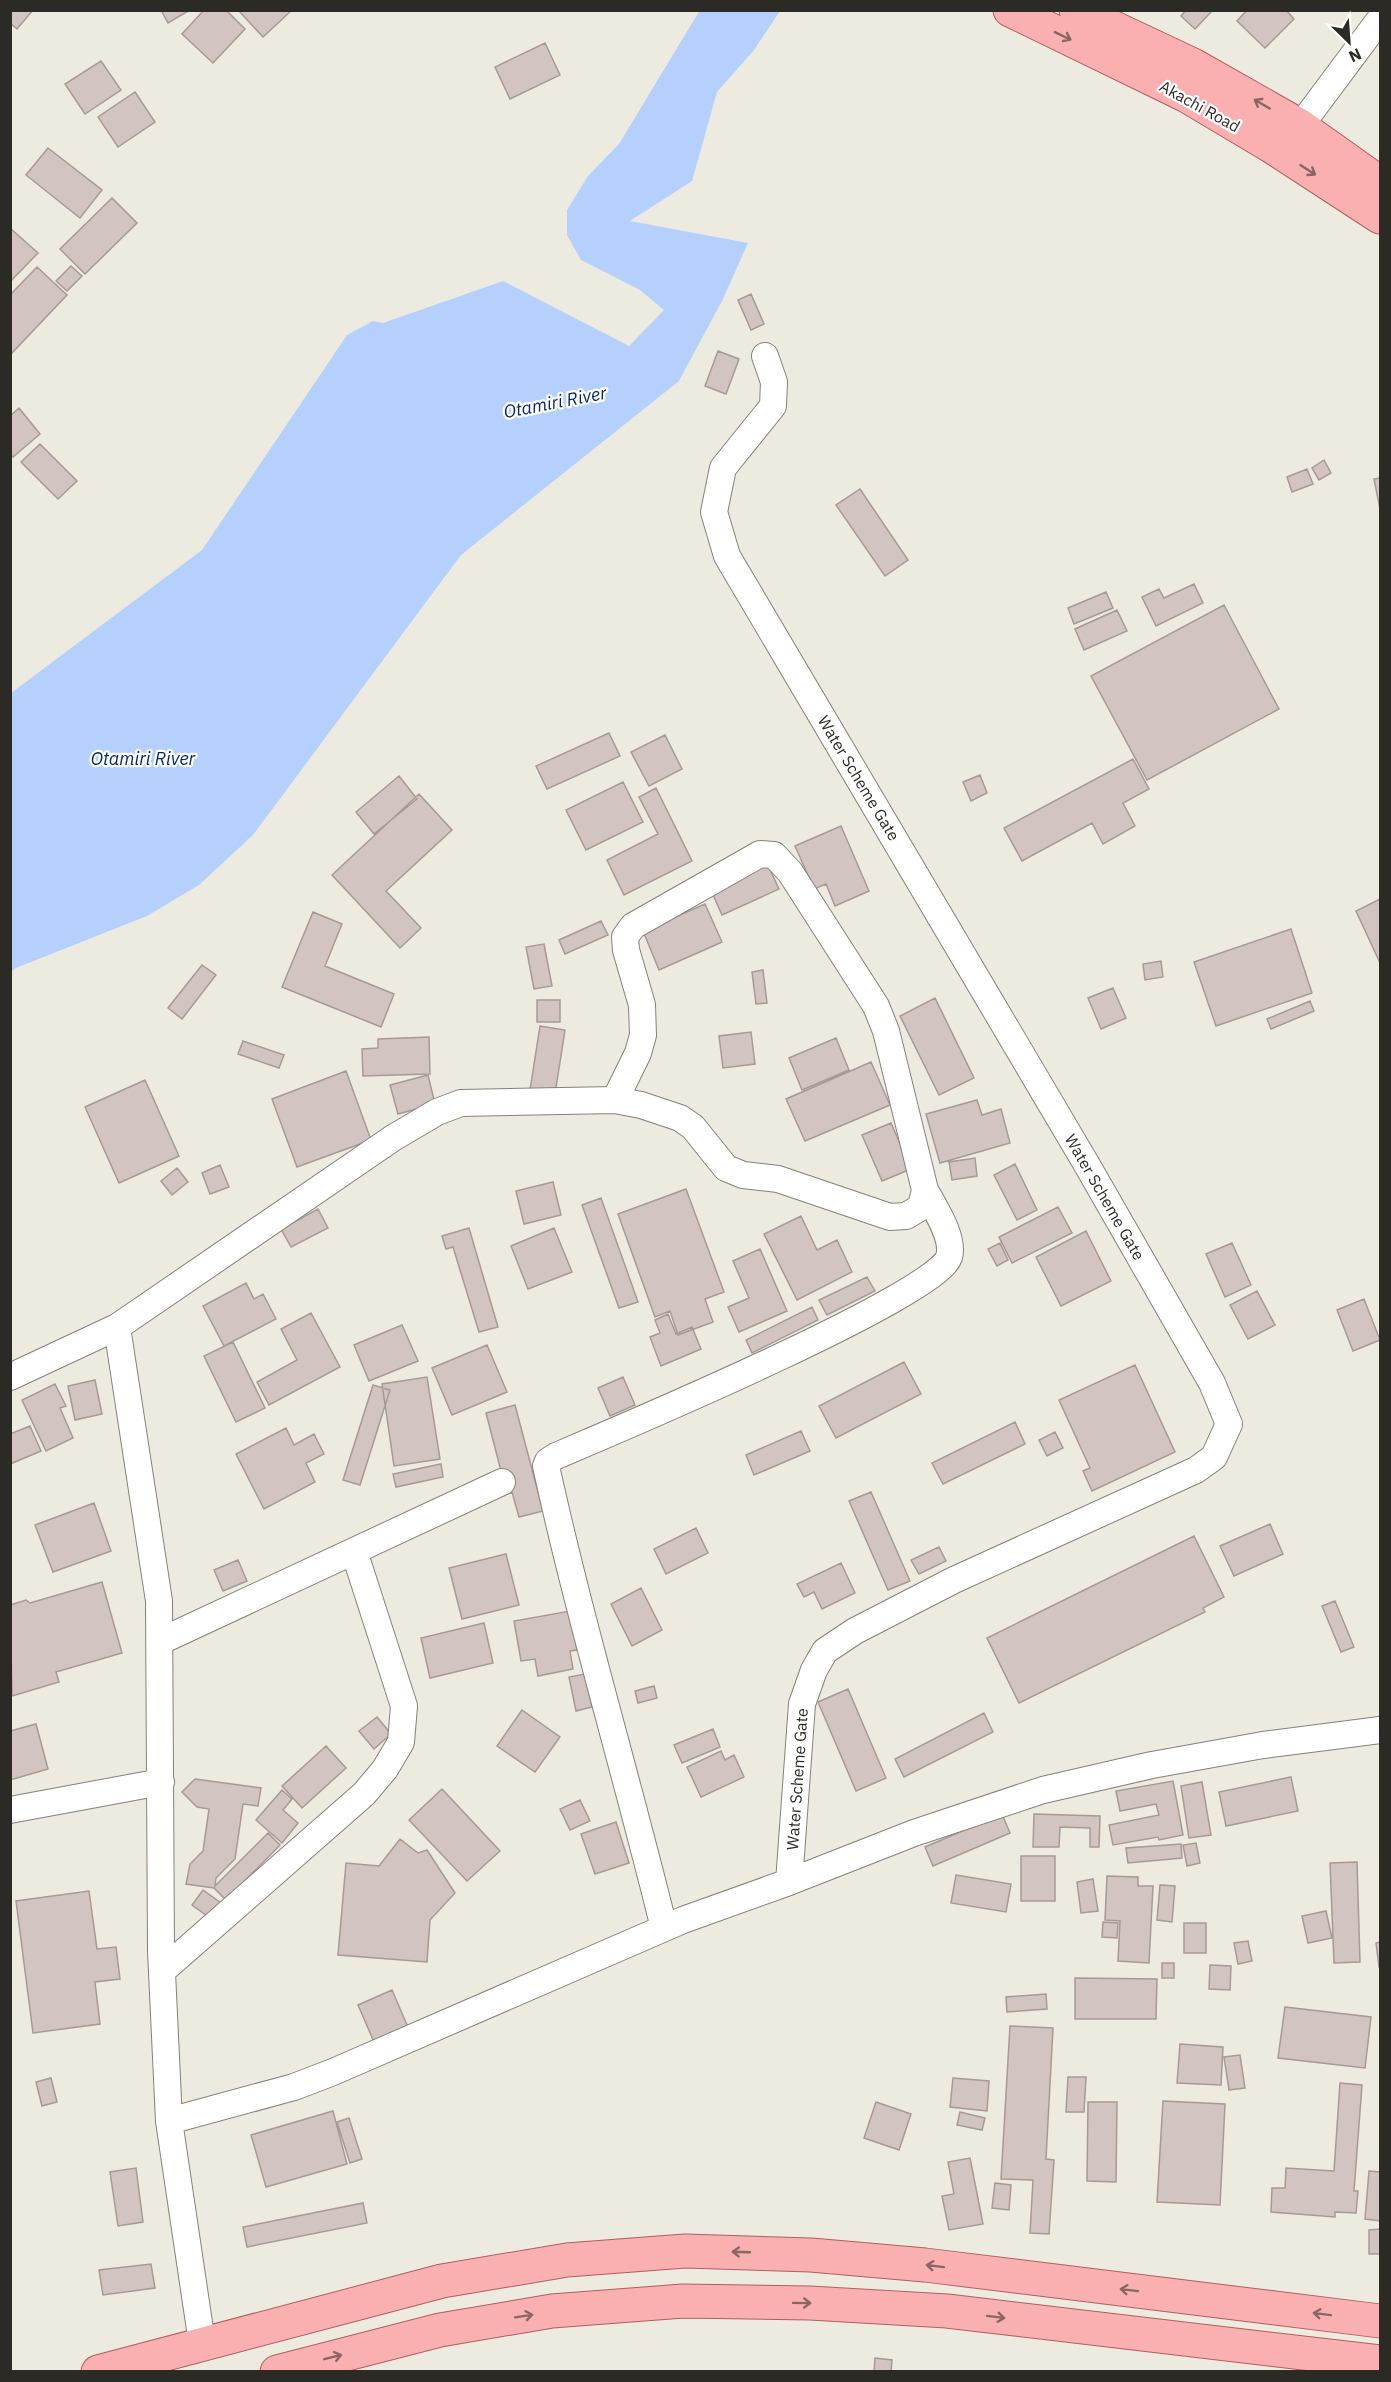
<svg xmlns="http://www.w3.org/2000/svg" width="1391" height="2382" viewBox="0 0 1391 2382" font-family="'IBM Plex Sans',sans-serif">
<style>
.water{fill:#b6d0fe}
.building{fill:#d2c4c1;stroke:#a79996;stroke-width:1.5}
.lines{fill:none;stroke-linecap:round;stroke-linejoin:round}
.minor-casing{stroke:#848276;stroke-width:28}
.major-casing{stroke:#b05e5d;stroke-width:35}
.minor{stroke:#fff;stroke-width:26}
.major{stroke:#faafb0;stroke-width:33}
.oneway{stroke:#886664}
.labels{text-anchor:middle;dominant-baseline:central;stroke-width:4.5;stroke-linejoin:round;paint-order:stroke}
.street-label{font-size:16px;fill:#2b2a25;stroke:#fff}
.water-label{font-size:18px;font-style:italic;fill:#062868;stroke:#fff}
</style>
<rect width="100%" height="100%" fill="#edebdf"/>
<!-- water -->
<path class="water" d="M 700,10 L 780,11 L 754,50 L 717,92 L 692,181 L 630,221 L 748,243 L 723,299 L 679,381 L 461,555 L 253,835 L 199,885 L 147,916 L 16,968 L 11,972 L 11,693 L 202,550 L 347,335 L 373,321 L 383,323 L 503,281 L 629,346 L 664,310 L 640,290 L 581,260 L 567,235 L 567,210 L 588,176 L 619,144 Z"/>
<!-- building -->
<path class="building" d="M 10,10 L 33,10 L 17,29 L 10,23 Z
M 161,10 L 190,10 L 168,23 Z
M 204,10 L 226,10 L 245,29 L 213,63 L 182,34 Z
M 238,10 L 291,10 L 291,11 L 263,37 Z
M 1186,10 L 1213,10 L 1195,29 L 1181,16 Z
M 1247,10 L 1286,10 L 1294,19 L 1265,48 L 1237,21 Z
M 545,43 L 560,75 L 510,99 L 495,67 Z
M 101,61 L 121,90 L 85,114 L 65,84 Z
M 135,92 L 155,122 L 118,147 L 98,117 Z
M 48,148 L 102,190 L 80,218 L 26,175 Z
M 112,198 L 137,223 L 85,274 L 60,249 Z
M 10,228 L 38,253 L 10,282 Z
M 71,266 L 82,276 L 67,291 L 56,281 Z
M 37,267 L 67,295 L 10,355 L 10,295 Z
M 751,294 L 764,324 L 751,330 L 738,300 Z
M 718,351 L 739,359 L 726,394 L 705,386 Z
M 19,408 L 40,434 L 13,457 L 10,454 L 10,416 Z
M 40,444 L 77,481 L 58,499 L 21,462 Z
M 1324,460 L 1331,473 L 1319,480 L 1312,468 Z
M 1307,469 L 1313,484 L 1292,492 L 1287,477 Z
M 1380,478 L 1380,509 L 1374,479 Z
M 860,489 L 908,560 L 885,576 L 836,505 Z
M 1194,584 L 1203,603 L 1156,626 L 1142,597 L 1159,589 L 1164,598 Z
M 1106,592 L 1113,608 L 1074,624 L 1068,608 Z
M 1224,605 L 1279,709 L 1147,780 L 1091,676 Z
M 1117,610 L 1127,631 L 1084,650 L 1075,629 Z
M 609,733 L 620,756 L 547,789 L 536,766 Z
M 665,735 L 682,769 L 649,786 L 631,752 Z
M 1133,759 L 1149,789 L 1123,803 L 1135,826 L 1103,844 L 1092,823 L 1022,861 L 1004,828 Z
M 980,775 L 987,793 L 971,801 L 963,782 Z
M 399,776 L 417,799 L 374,834 L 356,812 Z
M 623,782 L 643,822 L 586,850 L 566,810 Z
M 656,788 L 692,861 L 624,895 L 607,860 L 658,834 L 639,797 Z
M 419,794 L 452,830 L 386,891 L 421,928 L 400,948 L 332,875 Z
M 841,826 L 869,891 L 835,906 L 826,884 L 814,889 L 795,846 Z
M 762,853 L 779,889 L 722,915 L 706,879 Z
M 1380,899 L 1380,963 L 1356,911 Z
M 705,904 L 722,942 L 659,970 L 643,931 Z
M 313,912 L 342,924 L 325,966 L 394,994 L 381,1027 L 282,987 Z
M 601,921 L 608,935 L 565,954 L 559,940 Z
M 1291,929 L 1312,993 L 1216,1026 L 1194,962 Z
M 544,944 L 552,986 L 534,989 L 526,947 Z
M 1161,961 L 1163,977 L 1145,980 L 1143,964 Z
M 202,965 L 216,975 L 182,1019 L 168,1008 Z
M 763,970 L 767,1003 L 756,1004 L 752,972 Z
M 1113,988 L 1126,1018 L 1101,1029 L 1088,998 Z
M 935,998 L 974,1078 L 939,1095 L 900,1016 Z
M 537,1000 L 560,1000 L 560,1022 L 537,1022 Z
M 1310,1001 L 1314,1011 L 1271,1029 L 1267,1019 Z
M 540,1026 L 565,1030 L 555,1094 L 530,1090 Z
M 751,1032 L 755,1064 L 723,1068 L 719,1036 Z
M 429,1037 L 430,1074 L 363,1076 L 362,1049 L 378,1048 L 378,1039 Z
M 836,1038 L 849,1070 L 802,1090 L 789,1058 Z
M 243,1041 L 284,1055 L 279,1068 L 238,1054 Z
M 871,1062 L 890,1105 L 805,1141 L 786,1099 Z
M 346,1071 L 371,1140 L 297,1167 L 272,1099 Z
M 428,1075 L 435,1104 L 398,1114 L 390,1085 Z
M 145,1080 L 179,1156 L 119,1183 L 85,1107 Z
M 977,1100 L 982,1115 L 1001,1109 L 1010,1143 L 940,1163 L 926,1114 Z
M 891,1123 L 911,1169 L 882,1181 L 862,1135 Z
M 975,1158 L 977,1176 L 952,1180 L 949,1162 Z
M 1015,1164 L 1037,1210 L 1017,1220 L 994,1175 Z
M 220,1165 L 229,1187 L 210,1194 L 202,1173 Z
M 177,1168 L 188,1182 L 172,1195 L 161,1181 Z
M 553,1182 L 561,1215 L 524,1224 L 516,1191 Z
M 686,1189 L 724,1292 L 705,1299 L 713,1322 L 678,1335 L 670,1311 L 655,1317 L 618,1214 Z
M 601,1198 L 638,1302 L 619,1308 L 582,1205 Z
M 1058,1207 L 1072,1233 L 1012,1263 L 999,1237 Z
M 318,1209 L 328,1228 L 291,1247 L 281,1229 Z
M 801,1216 L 817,1250 L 837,1240 L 852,1272 L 797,1300 L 764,1234 Z
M 469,1228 L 498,1327 L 479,1332 L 453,1247 L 446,1249 L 442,1236 Z
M 554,1228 L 572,1272 L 528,1289 L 511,1246 Z
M 1086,1231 L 1111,1281 L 1061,1306 L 1036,1257 Z
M 1000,1243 L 1008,1260 L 997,1266 L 988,1249 Z
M 1232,1243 L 1251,1285 L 1225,1297 L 1206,1254 Z
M 760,1249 L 787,1311 L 739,1332 L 728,1307 L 749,1298 L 733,1261 Z
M 867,1277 L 875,1291 L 827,1315 L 819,1300 Z
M 246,1283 L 254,1299 L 263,1294 L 276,1319 L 224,1346 L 203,1306 Z
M 1257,1291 L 1275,1325 L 1248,1339 L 1230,1305 Z
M 1364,1299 L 1380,1340 L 1353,1351 L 1337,1310 Z
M 812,1307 L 818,1320 L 752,1353 L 746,1340 Z
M 311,1313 L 340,1367 L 269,1405 L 257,1382 L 297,1360 L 281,1329 Z
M 668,1314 L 676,1334 L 692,1327 L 701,1349 L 661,1366 L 650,1337 L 660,1333 L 655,1320 Z
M 402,1325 L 418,1361 L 369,1381 L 354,1345 Z
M 233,1342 L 265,1408 L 236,1422 L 204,1356 Z
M 487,1345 L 507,1392 L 452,1415 L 432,1368 Z
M 904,1362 L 921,1394 L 836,1438 L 819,1406 Z
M 1135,1365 L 1175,1452 L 1092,1491 L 1083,1471 L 1090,1468 L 1059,1400 Z
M 427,1377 L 440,1459 L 394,1466 L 382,1384 Z
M 623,1377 L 635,1405 L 610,1416 L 598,1388 Z
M 95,1380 L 102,1414 L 75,1420 L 68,1386 Z
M 55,1384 L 66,1406 L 60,1408 L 73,1438 L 46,1451 L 22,1400 Z
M 373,1385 L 390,1390 L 360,1485 L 343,1480 Z
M 515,1405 L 543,1511 L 519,1517 L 512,1492 L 507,1494 L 486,1413 Z
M 1015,1422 L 1025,1444 L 943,1484 L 932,1463 Z
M 30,1426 L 41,1451 L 10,1464 L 10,1434 Z
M 286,1428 L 294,1445 L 314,1434 L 324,1454 L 306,1463 L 315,1482 L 264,1509 L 236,1454 Z
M 801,1431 L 810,1451 L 754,1475 L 746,1455 Z
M 1055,1432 L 1063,1448 L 1047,1456 L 1039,1440 Z
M 441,1464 L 443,1477 L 396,1487 L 393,1474 Z
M 871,1492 L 910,1581 L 888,1590 L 849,1501 Z
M 94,1503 L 111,1551 L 53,1572 L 35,1525 Z
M 1270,1524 L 1283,1554 L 1234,1576 L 1220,1546 Z
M 696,1528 L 708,1553 L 666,1574 L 654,1549 Z
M 1194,1536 L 1224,1597 L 1203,1608 L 1205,1612 L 1019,1703 L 987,1638 Z
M 939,1547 L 946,1561 L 919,1574 L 911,1560 Z
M 506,1554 L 519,1605 L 462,1619 L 449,1568 Z
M 238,1560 L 247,1581 L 223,1591 L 214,1570 Z
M 841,1563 L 855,1593 L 822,1609 L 814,1592 L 804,1597 L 797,1584 Z
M 102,1582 L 122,1653 L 56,1672 L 59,1682 L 12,1696 L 10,1605 L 26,1600 L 30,1603 Z
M 641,1588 L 662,1630 L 632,1646 L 611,1604 Z
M 1335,1601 L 1354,1647 L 1341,1652 L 1322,1606 Z
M 570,1611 L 577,1650 L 570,1651 L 573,1669 L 538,1676 L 535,1659 L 521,1661 L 514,1621 Z
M 484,1623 L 493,1663 L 430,1678 L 421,1638 Z
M 585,1674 L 592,1707 L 576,1711 L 569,1677 Z
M 654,1686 L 657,1698 L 638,1703 L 635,1691 Z
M 848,1689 L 886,1778 L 856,1791 L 818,1702 Z
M 522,1710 L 560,1737 L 535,1772 L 497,1746 Z
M 984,1713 L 993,1732 L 904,1777 L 895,1759 Z
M 377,1717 L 391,1734 L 374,1749 L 359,1731 Z
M 36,1724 L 48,1769 L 10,1780 L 10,1731 Z
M 713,1729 L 720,1747 L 682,1763 L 674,1745 Z
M 326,1746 L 346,1768 L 302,1808 L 282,1786 Z
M 721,1751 L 725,1760 L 734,1755 L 744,1777 L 701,1797 L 687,1767 Z
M 1291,1777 L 1298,1811 L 1226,1826 L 1219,1792 Z
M 195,1779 L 261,1788 L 258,1806 L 243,1804 L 235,1859 L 216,1878 L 215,1886 L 268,1833 L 280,1845 L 226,1900 L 214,1888 L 186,1884 L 190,1864 L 203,1851 L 209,1809 L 197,1807 L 182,1792 Z
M 1173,1781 L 1183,1835 L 1159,1840 L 1158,1837 L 1113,1845 L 1109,1825 L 1159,1815 L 1156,1804 L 1120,1811 L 1116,1791 Z
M 1202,1782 L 1211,1835 L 1189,1838 L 1181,1786 Z
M 442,1789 L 500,1851 L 467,1881 L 409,1820 Z
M 282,1790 L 292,1799 L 283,1810 L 298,1823 L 282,1843 L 256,1820 Z
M 580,1800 L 590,1821 L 570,1830 L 560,1809 Z
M 1002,1814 L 1010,1833 L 933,1866 L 925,1847 Z
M 1034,1814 L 1100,1816 L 1099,1847 L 1090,1847 L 1090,1828 L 1060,1827 L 1059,1847 L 1033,1847 Z
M 616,1822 L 629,1863 L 595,1874 L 581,1834 Z
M 400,1839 L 418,1853 L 427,1850 L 455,1893 L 430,1920 L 427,1962 L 338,1955 L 346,1863 L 379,1866 Z
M 1196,1843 L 1200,1863 L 1187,1866 L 1183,1845 Z
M 1181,1844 L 1182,1858 L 1128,1863 L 1126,1848 Z
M 1021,1856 L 1055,1856 L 1055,1901 L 1021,1901 Z
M 1357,1862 L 1360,1962 L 1334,1963 L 1330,1863 Z
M 956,1875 L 1011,1884 L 1006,1912 L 951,1903 Z
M 1107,1876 L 1138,1877 L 1138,1886 L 1153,1886 L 1149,1963 L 1118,1961 L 1120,1921 L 1105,1920 Z
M 1093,1879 L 1098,1911 L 1081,1913 L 1077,1882 Z
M 1160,1885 L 1175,1886 L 1172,1922 L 1157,1920 Z
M 203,1890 L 221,1903 L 210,1918 L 192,1905 Z
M 89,1891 L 97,1949 L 116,1947 L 120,1979 L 95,1982 L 100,2024 L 33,2033 L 16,1901 Z
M 1326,1911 L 1332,1938 L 1308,1943 L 1302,1916 Z
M 1103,1922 L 1118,1923 L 1117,1938 L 1102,1937 Z
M 1184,1923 L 1206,1923 L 1206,1953 L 1184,1953 Z
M 1248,1941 L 1252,1961 L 1238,1964 L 1234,1943 Z
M 1380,1942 L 1380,1967 L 1379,1967 L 1376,1943 Z
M 1162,1963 L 1174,1963 L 1174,1978 L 1162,1978 Z
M 1210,1965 L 1231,1966 L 1230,1990 L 1209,1989 Z
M 1075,1978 L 1157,1979 L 1156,2019 L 1075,2019 Z
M 392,1990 L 408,2027 L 374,2042 L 358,2005 Z
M 1046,1994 L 1047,2009 L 1007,2012 L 1006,1997 Z
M 1285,2007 L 1371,2017 L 1365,2068 L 1278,2058 Z
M 1010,2026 L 1053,2028 L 1046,2159 L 1054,2160 L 1049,2234 L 1030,2233 L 1033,2180 L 1001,2179 Z
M 1180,2044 L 1223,2047 L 1221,2085 L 1177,2083 Z
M 1240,2055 L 1245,2088 L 1229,2090 L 1224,2057 Z
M 1068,2077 L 1086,2077 L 1084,2112 L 1066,2112 Z
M 51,2078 L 57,2102 L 42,2106 L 36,2082 Z
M 953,2078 L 989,2081 L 987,2111 L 950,2107 Z
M 1340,2083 L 1362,2085 L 1354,2191 L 1358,2191 L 1356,2213 L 1335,2212 L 1335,2217 L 1271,2212 L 1272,2188 L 1285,2188 L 1286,2168 L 1334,2171 Z
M 1163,2101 L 1225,2104 L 1220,2205 L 1157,2202 Z
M 876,2102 L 911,2114 L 899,2150 L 864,2138 Z
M 1088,2102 L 1117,2102 L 1116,2182 L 1087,2181 Z
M 333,2111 L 347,2164 L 266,2187 L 251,2135 Z
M 960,2112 L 985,2118 L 982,2130 L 957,2125 Z
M 349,2118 L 362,2159 L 350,2163 L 337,2122 Z
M 970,2158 L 983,2224 L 949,2230 L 942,2196 L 954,2194 L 948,2162 Z
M 136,2168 L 143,2222 L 118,2226 L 110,2172 Z
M 1369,2171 L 1380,2172 L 1380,2221 L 1365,2219 Z
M 995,2183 L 1011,2185 L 1009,2210 L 992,2208 Z
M 363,2203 L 367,2223 L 247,2247 L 243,2227 Z
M 1380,2229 L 1380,2254 L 1369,2254 L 1369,2230 Z
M 151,2264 L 155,2288 L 103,2295 L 99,2270 Z
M 875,2358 L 892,2360 L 891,2372 L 874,2372 Z"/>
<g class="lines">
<!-- minor casing -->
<g class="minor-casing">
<path id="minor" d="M 1289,141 L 1380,19
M 765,356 L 774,382 L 773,406 L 723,468 L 714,512 L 727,556 L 1087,1165 L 1212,1383 L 1229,1424 L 1214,1457 L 1196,1470 L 954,1580 L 855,1631 L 825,1651 L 814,1670 L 802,1704 L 789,1882
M 117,1327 L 159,1601 L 161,1951 L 169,2121 L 202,2343
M 10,1377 L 117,1327 L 393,1138 L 437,1112 L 461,1103 L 615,1100 L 641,1105 L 680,1118 L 693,1127 L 726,1168 L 743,1175 L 778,1179 L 890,1217 L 906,1216 L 921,1207 L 925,1190 L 886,1031 L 876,1006 L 790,872 L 774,855 L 760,854 L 633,926 L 625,937 L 626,950 L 642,1005 L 643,1035 L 638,1053 L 615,1100
M 161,1641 L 502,1482
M 10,1810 L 161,1782
M 664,1928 C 626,1773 580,1621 546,1466 L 548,1461 L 556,1456 C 610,1433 936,1296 949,1257 C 955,1238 934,1207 925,1190
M 162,1971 L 364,1794 L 385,1769 L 401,1742 L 404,1706 L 354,1551
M 169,2121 L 294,2087 L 333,2072 L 683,1920 L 789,1882 L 914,1833 L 1043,1790 L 1152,1765 L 1263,1745 L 1380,1730"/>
</g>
<!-- major casing -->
<g class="major-casing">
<path id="major" d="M 1010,10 L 1187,96 L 1271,146 L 1380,217
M 1076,10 L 1193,65 L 1297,124 L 1380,183
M 98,2372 L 442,2281 L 567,2260 L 685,2251 L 811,2255 L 925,2265 L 1380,2321
M 277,2372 L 440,2330 L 552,2311 L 683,2301 L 810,2303 L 947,2311 L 1380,2362"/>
</g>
<!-- minor -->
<use href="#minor" class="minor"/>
<!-- major -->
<use href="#major" class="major"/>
</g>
<!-- one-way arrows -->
<defs><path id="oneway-shaft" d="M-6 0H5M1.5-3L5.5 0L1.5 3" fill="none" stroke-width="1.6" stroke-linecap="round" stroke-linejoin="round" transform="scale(1.5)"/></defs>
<g class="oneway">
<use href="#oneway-shaft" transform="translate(1063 36) rotate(26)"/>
<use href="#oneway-shaft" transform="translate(1262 104) rotate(-150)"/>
<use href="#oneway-shaft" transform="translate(1308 170) rotate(33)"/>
<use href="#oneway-shaft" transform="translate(741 2252) rotate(-178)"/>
<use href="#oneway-shaft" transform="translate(935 2266) rotate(-173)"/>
<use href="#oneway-shaft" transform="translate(1129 2290) rotate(-173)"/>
<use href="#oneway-shaft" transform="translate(802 2303) rotate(1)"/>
<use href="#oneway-shaft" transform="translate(1322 2314) rotate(-173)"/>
<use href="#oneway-shaft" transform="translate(524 2316) rotate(-9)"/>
<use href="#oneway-shaft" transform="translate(996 2317) rotate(7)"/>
<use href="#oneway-shaft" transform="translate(333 2357) rotate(-14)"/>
</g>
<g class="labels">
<!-- street labels -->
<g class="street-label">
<text transform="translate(1200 106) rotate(29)">Akachi Road</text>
<text transform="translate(859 778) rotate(59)">Water Scheme Gate</text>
<text transform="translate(1105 1197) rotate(60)">Water Scheme Gate</text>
<text transform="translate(797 1779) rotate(-86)">Water Scheme Gate</text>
</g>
<!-- water labels -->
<g class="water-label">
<text transform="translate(555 402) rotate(-11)">Otamiri River</text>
<text x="143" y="758">Otamiri River</text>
</g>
</g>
<!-- border -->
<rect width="1391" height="2382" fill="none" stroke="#2b2a25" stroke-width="24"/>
<!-- north arrow -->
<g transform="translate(1349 42) rotate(155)" stroke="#ffffff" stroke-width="4.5" paint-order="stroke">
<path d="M0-4.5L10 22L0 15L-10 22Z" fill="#2b2a25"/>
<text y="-9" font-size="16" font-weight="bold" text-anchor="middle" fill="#2b2a25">N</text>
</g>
</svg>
